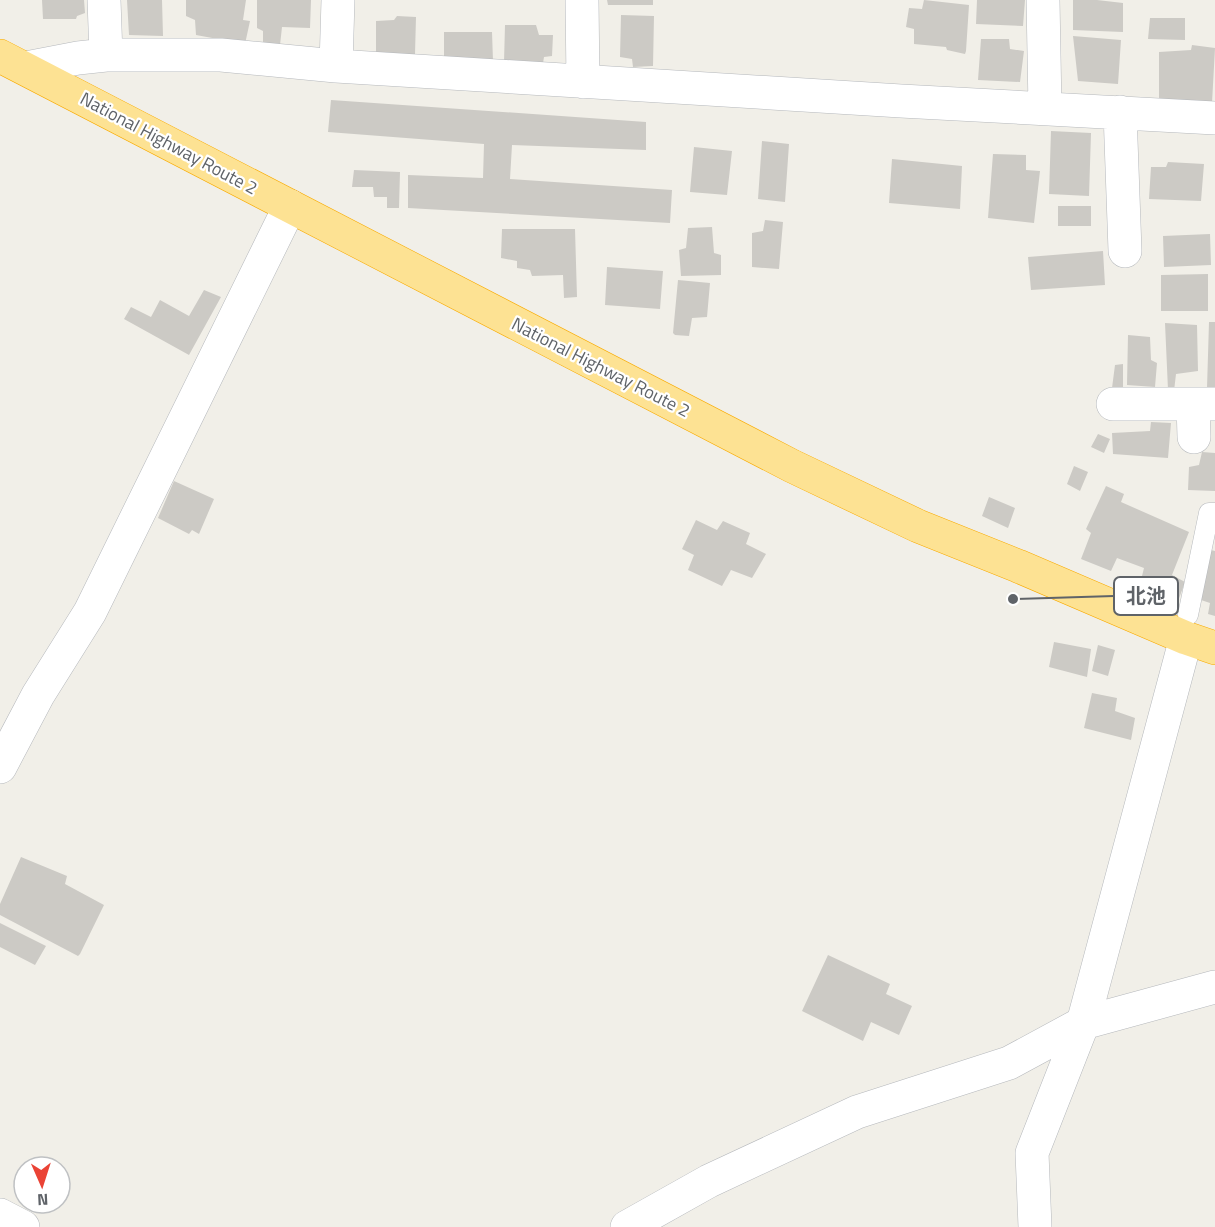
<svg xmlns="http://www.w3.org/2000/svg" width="1215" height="1227" viewBox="0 0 1215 1227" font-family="'Titillium Web','Noto Sans JP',sans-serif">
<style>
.building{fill:#cccac5}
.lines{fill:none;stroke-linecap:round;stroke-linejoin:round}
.lane-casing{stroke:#b5b8bc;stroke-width:21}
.street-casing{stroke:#b5b8bc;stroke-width:34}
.highway-casing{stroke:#f9ab00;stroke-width:34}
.lane{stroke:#fff;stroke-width:20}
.street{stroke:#fff;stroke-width:33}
.highway{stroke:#fde293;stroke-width:33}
.labels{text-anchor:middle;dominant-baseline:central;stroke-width:4.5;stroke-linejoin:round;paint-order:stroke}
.street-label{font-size:18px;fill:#5f6368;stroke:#fff}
.leader{fill:none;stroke:#5f6368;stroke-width:2}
.callout-dot{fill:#5f6368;stroke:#fff;stroke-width:2}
.callout{fill:#fff;stroke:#5f6368;stroke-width:2}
.callout-label{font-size:20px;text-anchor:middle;font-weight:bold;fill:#5f6368}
</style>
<rect width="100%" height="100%" fill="#f1efe8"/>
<!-- building -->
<path class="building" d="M 42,0 L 84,0 L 85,13 L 77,16 L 76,19 L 43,19 Z
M 127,0 L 162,0 L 163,36 L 129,35 Z
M 186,0 L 246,0 L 243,20 L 250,21 L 245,44 L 196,35 L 195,20 L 186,16 Z
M 257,0 L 311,0 L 310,28 L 282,27 L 280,45 L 263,44 L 263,31 L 257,28 Z
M 607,0 L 653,0 L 653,5 L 608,5 Z
M 924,0 L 969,5 L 966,51 L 965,54 L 947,50 L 946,47 L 914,44 L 914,29 L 906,27 L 909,8 L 922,9 Z
M 977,0 L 1025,0 L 1023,26 L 976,24 Z
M 1073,0 L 1097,0 L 1123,3 L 1123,32 L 1073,30 Z
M 621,15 L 654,16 L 653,66 L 633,67 L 632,59 L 620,57 Z
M 397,16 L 416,17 L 415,54 L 376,54 L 376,21 L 394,20 Z
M 1150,18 L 1185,18 L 1185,40 L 1148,39 Z
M 505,25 L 536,25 L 539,35 L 553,35 L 552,56 L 544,57 L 543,63 L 504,62 Z
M 444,32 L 492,32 L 493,61 L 444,63 Z
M 1073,36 L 1121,40 L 1118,84 L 1078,81 Z
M 981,39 L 1009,39 L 1010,49 L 1024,51 L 1020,82 L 978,80 Z
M 1192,45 L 1215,48 L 1212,103 L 1159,99 L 1159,52 L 1191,50 Z
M 331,100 L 646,122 L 646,150 L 512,145 L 510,179 L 672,190 L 670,223 L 408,208 L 408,175 L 483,178 L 484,144 L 328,132 Z
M 1051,131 L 1091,133 L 1089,196 L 1049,194 Z
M 762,141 L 789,144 L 785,202 L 758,199 Z
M 694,147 L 732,151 L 727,195 L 690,192 Z
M 993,154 L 1026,155 L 1026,170 L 1040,171 L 1034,223 L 988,218 Z
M 892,159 L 962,166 L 960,209 L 889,203 Z
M 1168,162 L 1204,164 L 1201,201 L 1149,199 L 1151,167 L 1166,167 Z
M 354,170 L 400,172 L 399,208 L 387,208 L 387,197 L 374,197 L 373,187 L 352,187 Z
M 1058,206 L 1091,206 L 1091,226 L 1058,226 Z
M 765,220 L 783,222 L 779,269 L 752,267 L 752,233 L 763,231 Z
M 712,227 L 714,253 L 721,255 L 721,275 L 681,276 L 679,250 L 686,248 L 688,228 Z
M 502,229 L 575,229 L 577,297 L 564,298 L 563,275 L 532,276 L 530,270 L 517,268 L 517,261 L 501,258 Z
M 1210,234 L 1211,265 L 1164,267 L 1163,236 Z
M 1103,251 L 1105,285 L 1031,290 L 1028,257 Z
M 607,267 L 663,271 L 660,309 L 605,305 Z
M 1208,274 L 1208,311 L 1161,311 L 1161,275 Z
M 678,280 L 710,283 L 707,317 L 692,318 L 689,336 L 675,335 L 673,333 Z
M 204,290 L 221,297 L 189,355 L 124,319 L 131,307 L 151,317 L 160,300 L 189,316 Z
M 1209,322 L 1215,322 L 1215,389 L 1207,388 Z
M 1165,323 L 1197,325 L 1198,371 L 1176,374 L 1174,391 L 1168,390 Z
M 1128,335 L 1150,337 L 1151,360 L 1157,363 L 1155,387 L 1127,385 Z
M 1123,364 L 1123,387 L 1112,388 L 1115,365 Z
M 1151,422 L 1171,423 L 1168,458 L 1113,454 L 1112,433 L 1150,431 Z
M 1098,434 L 1110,439 L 1104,453 L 1091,447 Z
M 1202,452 L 1215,453 L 1215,491 L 1188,490 L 1189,467 L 1199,465 Z
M 1074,466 L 1088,472 L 1080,491 L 1067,484 Z
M 174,481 L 214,499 L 199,534 L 192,530 L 189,534 L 158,518 Z
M 1106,486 L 1124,494 L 1121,502 L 1189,532 L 1172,575 L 1185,582 L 1177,604 L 1139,588 L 1144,568 L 1117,558 L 1111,571 L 1081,559 L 1091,533 L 1086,529 Z
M 989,497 L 1015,508 L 1008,528 L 982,516 Z
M 696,520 L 717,530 L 723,521 L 750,533 L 746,544 L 766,554 L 752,578 L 731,570 L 722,586 L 688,570 L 694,555 L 682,549 Z
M 1211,550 L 1215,551 L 1215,616 L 1208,614 L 1210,603 L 1201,600 Z
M 1054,642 L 1091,649 L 1087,677 L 1049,667 Z
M 1098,645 L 1115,650 L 1108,676 L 1092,671 Z
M 1092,693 L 1117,698 L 1115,711 L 1135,718 L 1131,740 L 1084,728 Z
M 21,857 L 67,876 L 65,884 L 104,905 L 80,954 L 78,956 L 0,915 L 0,904 Z
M 0,923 L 46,946 L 35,965 L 0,947 Z
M 828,955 L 890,984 L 886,994 L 912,1006 L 899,1035 L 871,1022 L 863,1041 L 802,1011 Z"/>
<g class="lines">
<!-- lane casing -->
<g class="lane-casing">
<path id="lane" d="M 1188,615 L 1209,513 L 1215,513"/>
</g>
<!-- street casing -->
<g class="street-casing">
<path id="street" d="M 104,0 L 106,55
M 582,0 L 583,82
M 1043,0 L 1045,108
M 336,66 L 338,0
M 26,68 L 78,58 L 106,55 L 221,55 L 336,66 L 901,101 L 1215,118
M 1120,112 L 1125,251
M 1113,404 L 1215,404
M 1193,404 L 1194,437
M 0,767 L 38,695 L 90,612 L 290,206
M 0,1215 L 23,1227
M 627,1227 L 709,1181 L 857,1112 L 1009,1063 L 1083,1023 L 1215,987
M 1035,1227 L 1032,1153 L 1083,1023 L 1186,638"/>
</g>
<!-- highway casing -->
<g class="highway-casing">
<path id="highway" d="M 0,56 L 792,466 L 918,526 L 1018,566 L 1186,638 L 1215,648"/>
</g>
<!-- lane -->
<use href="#lane" class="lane"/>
<!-- street -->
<use href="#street" class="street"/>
<!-- highway -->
<use href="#highway" class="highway"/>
</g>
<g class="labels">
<!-- street labels -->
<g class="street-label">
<text transform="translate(169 143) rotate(28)">National Highway Route 2</text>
<text transform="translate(601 367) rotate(27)">National Highway Route 2</text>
</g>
</g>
<!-- callouts -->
<path class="leader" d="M1013 599L1114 596"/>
<circle class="callout-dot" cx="1013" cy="599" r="6"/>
<rect class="callout" x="1114" y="577" width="64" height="38" rx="6"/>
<g class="callout-label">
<text x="1146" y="603">北池</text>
</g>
<!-- north arrow -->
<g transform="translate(42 1185) rotate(177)"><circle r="28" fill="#ffffff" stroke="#bfc1c3" stroke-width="1.5"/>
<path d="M0-4.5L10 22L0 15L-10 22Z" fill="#ea4335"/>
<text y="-9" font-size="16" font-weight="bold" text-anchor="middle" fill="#5f6368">N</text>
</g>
</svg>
